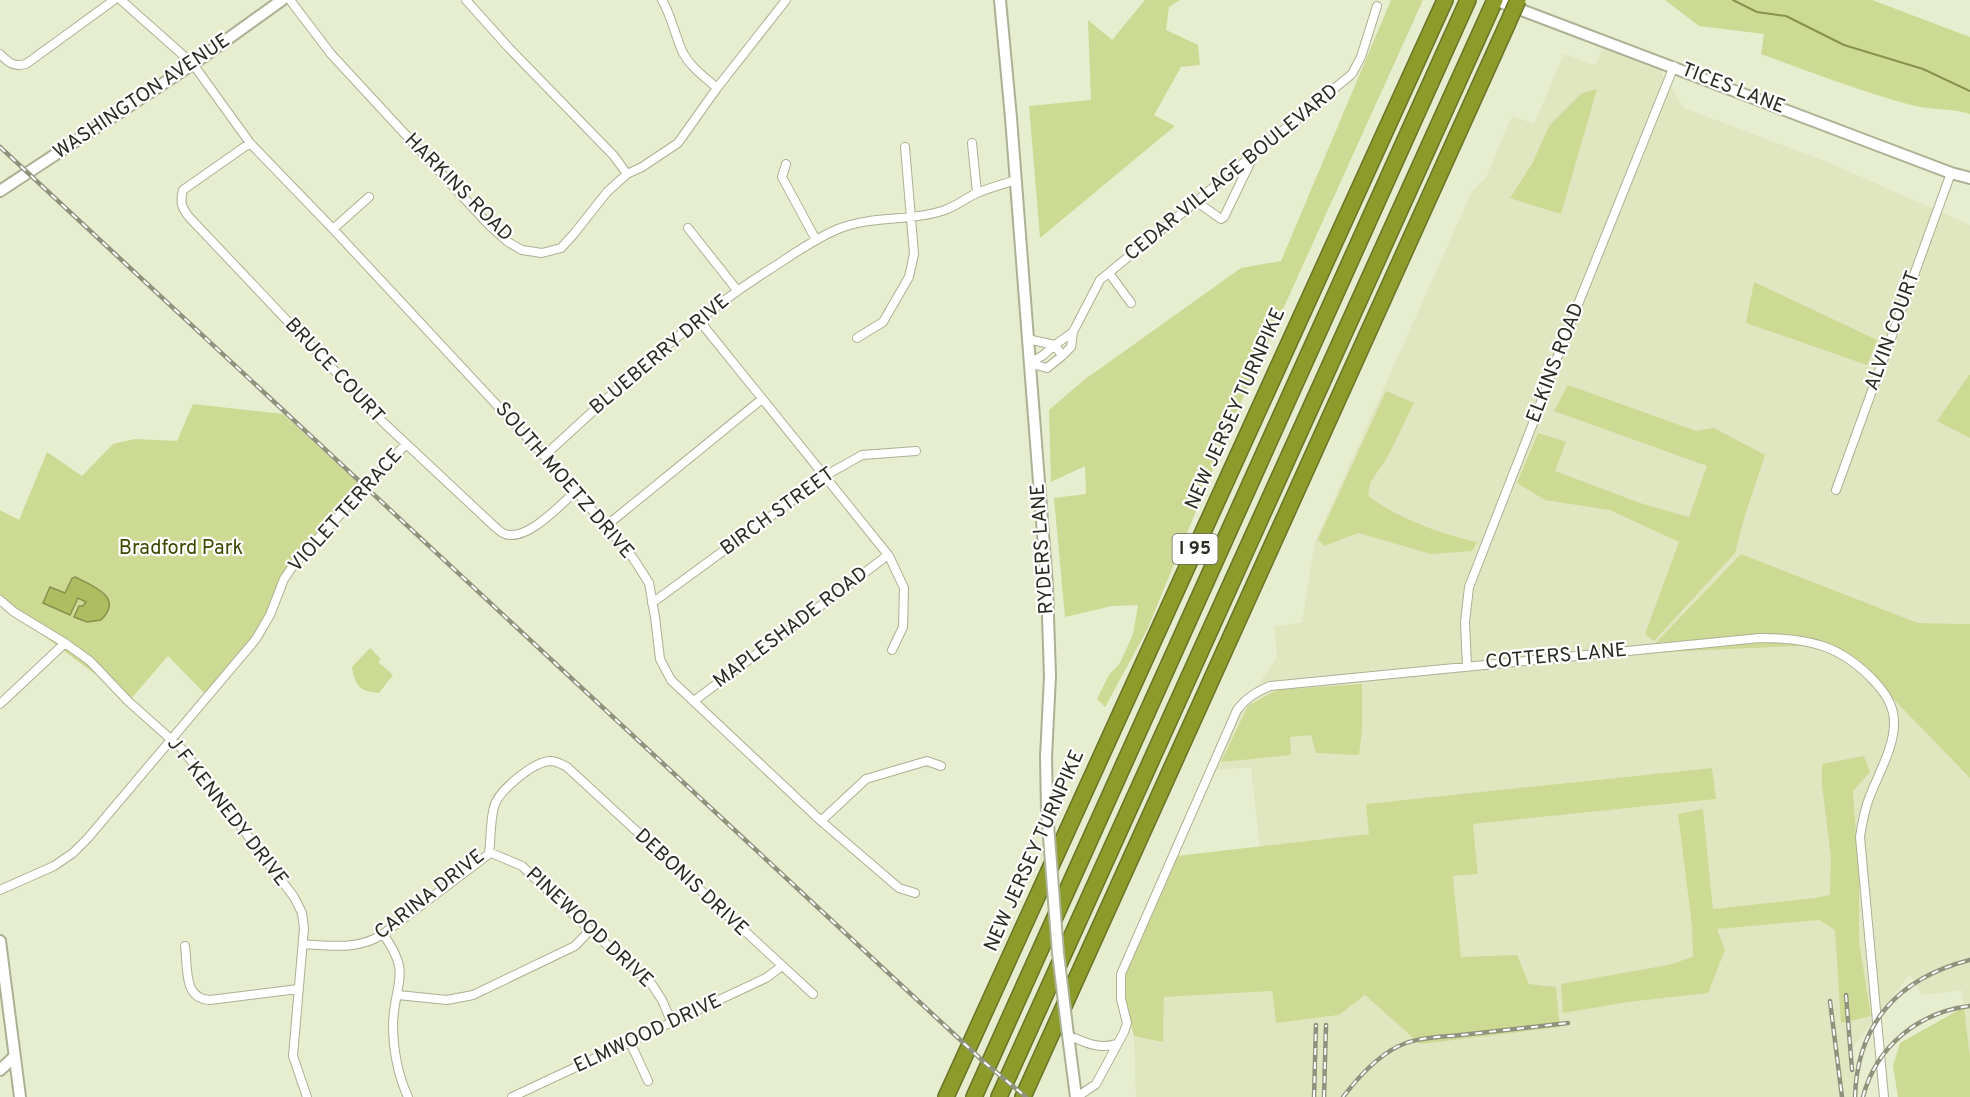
<svg xmlns="http://www.w3.org/2000/svg" width="1970" height="1097" viewBox="0 0 1970 1097" font-family="Overpass,sans-serif">
<style>
.built{fill:#dfe6c0}
.green{fill:#cdda94}
.water{fill:#aebd60;stroke:#86924d;stroke-width:1.5}
.lines{fill:none;stroke-linecap:round;stroke-linejoin:round}
.stream{stroke:#86924d;stroke-width:2}
.street-casing{stroke:#abb194;stroke-width:10}
.secondary-casing{stroke:#abb194;stroke-width:14}
.highway-casing{stroke:#6a7427;stroke-width:18}
.street{stroke:#fff;stroke-width:8}
.secondary{stroke:#fff;stroke-width:10}
.highway{stroke:#8c9b2a;stroke-width:15}
.rail-casing{stroke:#8f937e;stroke-width:4.5}
.rail{stroke:#fff;stroke-width:2;stroke-dasharray:7;stroke-linecap:butt}
.secondary-bridge-casing{stroke:#abb194;stroke-width:14;stroke-linecap:butt}
.highway-bridge-casing{stroke:#6a7427;stroke-width:18;stroke-linecap:butt}
.secondary-bridge{stroke:#fff;stroke-width:10}
.highway-bridge{stroke:#8c9b2a;stroke-width:15}
.labels{text-anchor:middle;dominant-baseline:central;stroke-width:4.5;stroke-linejoin:round;paint-order:stroke}
.shield{fill:#fff;stroke:#6a6b64;stroke-width:1.5}
.shield-label{font-size:18px;font-weight:bold;fill:#2a2c21}
.street-label{font-size:20px;fill:#2a2c21;stroke:#fff}
.park-label{font-size:20px;fill:#404800;stroke:#fff}
</style>
<rect width="100%" height="100%" fill="#e7edcf"/>
<!-- built -->
<path class="built" d="M 1606,42 L 1653,60 L 1684,108 L 1832,164 L 1970,225 L 1970,624 L 1918,623 L 1741,554 L 1647,653 L 1817,645 L 1875,680 L 1970,778 L 1970,1057 L 1962,990 L 1922,995 L 1910,974 L 1852,1048 L 1857,1097 L 1136,1097 L 1134,1036 L 1163,1041 L 1164,997 L 1272,991 L 1276,1023 L 1339,1015 L 1365,995 L 1384,1010 L 1560,1027 L 1556,987 L 1529,984 L 1461,957 L 1453,876 L 1478,873 L 1473,824 L 1716,799 L 1712,768 L 1367,804 L 1369,834 L 1260,847 L 1251,767 L 1214,770 L 1242,709 L 1277,657 L 1274,627 L 1302,622 L 1315,542 L 1472,191 L 1486,177 L 1512,116 L 1534,124 L 1564,54 L 1595,65 Z"/>
<!-- green -->
<path class="green" d="M 1145,0 L 1180,0 L 1169,7 L 1166,30 L 1198,45 L 1200,65 L 1181,67 L 1154,115 L 1175,126 L 1040,238 L 1029,106 L 1091,100 L 1088,20 L 1112,40 Z
M 1391,0 L 1423,0 L 1241,402 L 1147,630 L 1105,707 L 1097,699 L 1109,675 L 1120,663 L 1133,634 L 1138,605 L 1112,606 L 1065,617 L 1054,498 L 1086,494 L 1085,466 L 1051,482 L 1049,410 L 1084,380 L 1241,268 L 1281,261 Z
M 1665,0 L 1872,0 L 1970,37 L 1970,114 C 1951,108 1930,110 1911,105 C 1860,91 1810,72 1761,54 L 1764,34 L 1699,26 Z
M 1597,89 L 1561,214 L 1510,198 L 1532,164 L 1549,126 L 1582,93 Z
M 1754,282 L 1877,340 L 1867,365 L 1746,323 Z
M 1969,375 L 1970,375 L 1970,438 L 1937,421 Z
M 1568,385 L 1696,431 L 1714,428 L 1765,455 L 1745,515 L 1735,553 L 1654,641 L 1645,634 L 1679,542 L 1610,510 L 1545,500 L 1517,483 L 1538,433 L 1566,442 L 1555,471 L 1640,503 L 1689,517 L 1707,466 L 1554,411 Z
M 1386,391 L 1414,403 L 1387,458 L 1370,483 L 1368,495 C 1393,517 1444,535 1477,542 L 1472,551 L 1431,554 L 1358,533 L 1324,546 L 1318,539 Z
M 193,404 L 283,414 L 367,491 L 288,577 L 263,637 L 236,663 L 210,699 L 168,656 L 130,700 L 9,610 L 0,602 L 0,510 L 19,520 L 47,452 L 82,476 L 113,444 L 135,439 L 177,441 Z
M 1741,554 L 1918,623 L 1970,624 L 1970,778 L 1875,680 L 1817,645 L 1646,653 Z
M 370,648 L 381,659 L 378,662 L 393,675 L 379,693 C 359,691 355,686 352,667 Z
M 1362,684 L 1362,728 L 1359,755 L 1316,753 L 1311,735 L 1290,737 L 1291,755 L 1221,762 L 1248,706 L 1277,690 Z
M 1864,756 L 1870,772 L 1853,791 L 1859,879 L 1859,942 L 1871,1016 L 1841,1023 L 1835,930 L 1819,920 L 1717,929 L 1725,950 L 1708,993 L 1628,1002 L 1563,1013 L 1561,984 L 1668,965 L 1693,957 L 1692,926 L 1678,814 L 1703,809 L 1713,909 L 1815,898 L 1830,895 L 1831,858 L 1822,784 L 1822,764 Z
M 1712,768 L 1716,799 L 1473,824 L 1478,874 L 1453,876 L 1461,957 L 1517,955 L 1529,984 L 1556,987 L 1560,1027 L 1420,1044 L 1365,995 L 1339,1015 L 1276,1023 L 1272,991 L 1164,997 L 1163,1042 L 1134,1036 L 1119,982 L 1176,856 L 1369,834 L 1366,804 Z
M 1964,1007 L 1970,1057 L 1970,1097 L 1898,1097 L 1893,1066 L 1900,1043 Z"/>
<!-- water -->
<path class="water" d="M 75,577 C 91,585 125,597 101,620 L 87,622 L 74,617 L 79,606 L 83,606 L 86,602 L 78,598 L 70,615 L 43,603 L 50,587 L 65,593 L 72,578 Z"/>
<g class="lines">
<!-- stream -->
<path class="stream" d="M 1733,0 L 1757,12 L 1786,16 L 1844,45 L 1923,69 L 1970,91"/>
<!-- street casing -->
<g class="street-casing">
<path id="street" d="M 121,0 L 193,64 L 250,143 L 333,229 L 563,476 L 633,558 L 649,583 L 655,617 L 660,659 L 671,680 L 821,821 L 899,888 L 915,893
M 290,0 L 331,54 L 489,225 L 508,242 L 522,250 L 542,253 L 561,248 L 573,235 L 607,192 L 627,174 L 642,167 L 678,143 L 717,88 L 786,0
M 466,0 L 509,48 L 614,156 L 627,174
M 662,0 C 672,17 675,36 683,53 C 691,68 705,77 717,88
M 0,54 C 9,63 13,67 26,64 L 114,0
M 250,143 L 183,190 C 180,201 181,207 189,217 L 385,424 L 494,526 C 497,528 501,533 505,534 C 527,542 561,504 576,491
M 972,143 L 977,193
M 786,164 L 782,177 L 816,240
M 1197,202 L 1221,219 L 1224,217 L 1252,159
M 688,228 L 737,290
M 333,229 L 369,197
M 1109,273 L 1131,303
M 698,319 L 889,556 L 904,588 L 903,627 L 892,650
M 857,338 L 883,322 L 909,277 L 914,254 L 905,147
M 1027,339 L 1055,345 L 1073,332
M 1029,363 L 1047,368 L 1062,356 L 1071,347 L 1073,332 L 1100,280 L 1352,74 L 1361,57 L 1377,6
M 1029,363 L 1042,356 L 1055,345 L 1062,356
M 544,456 C 620,387 688,320 775,266 C 795,253 816,238 838,229 C 872,215 910,222 945,210 C 956,206 966,198 977,193 C 989,188 1003,184 1016,180
M 1836,490 L 1951,173
M 606,526 L 762,399
M 0,600 L 14,612 L 65,643 L 90,661 L 128,701 L 183,750 L 294,897 L 302,913 L 304,928 L 293,1056 L 307,1097
M 652,603 L 830,473 L 862,455 L 916,451
M 1467,666 L 1465,622 L 1469,587 L 1537,413 L 1564,339 L 1674,66
M 694,701 L 888,555
M 0,704 L 65,643
M 821,821 L 866,779 L 927,761 L 941,766
M 489,852 L 522,866 L 590,930 L 651,983 L 662,1000 L 672,1023
M 0,890 L 54,866 L 73,853 L 88,838 L 256,639 L 270,615 L 284,579 L 295,563 L 406,444
M 383,934 C 412,974 395,981 393,1023 C 393,1050 397,1073 408,1097
M 303,944 C 332,946 359,950 383,934 L 489,854 C 491,839 490,822 494,807 C 498,791 533,762 550,761 C 557,761 561,764 567,767 L 813,994
M 185,946 C 188,968 183,999 210,1000 L 298,989
M 398,995 L 447,1000 L 473,995 L 575,946 L 590,930
M 1068,1035 C 1084,1042 1099,1050 1116,1044
M 630,1042 L 648,1081
M 512,1097 L 766,978 L 782,966
M 1077,1097 L 1096,1084 L 1124,1032 L 1127,1023 L 1121,999 L 1121,974 L 1237,710 C 1246,698 1256,692 1270,686 L 1760,638 C 1809,638 1841,645 1875,682 C 1886,694 1894,706 1894,723 C 1894,749 1877,776 1868,801 C 1864,813 1862,824 1860,837 L 1884,1097"/>
</g>
<!-- secondary casing -->
<g class="secondary-casing">
<path id="secondary" d="M 1000,0 L 1011,118 L 1047,586 L 1050,676 L 1046,757 L 1047,811
M 1495,0 L 1951,173 L 1970,178
M 0,191 L 193,64 L 282,0
M 0,941 L 20,1097
M 1068,1035 L 1076,1097
M 0,1070 L 14,1057"/>
</g>
<!-- highway casing -->
<g class="highway-casing">
<path id="highway" d="M 946,1097 L 1445,0
M 974,1097 L 1468,0
M 999,1097 L 1495,0
M 1023,1097 L 1507,25"/>
</g>
<!-- street -->
<use href="#street" class="street"/>
<!-- secondary -->
<use href="#secondary" class="secondary"/>
<!-- highway -->
<use href="#highway" class="highway"/>
<!-- rail casing -->
<g class="rail-casing">
<path id="rail" d="M 0,147 L 984,1062 L 1026,1097
M 1846,995 L 1852,1070
M 1830,1001 L 1842,1097
M 1314,1097 L 1316,1025
M 1324,1097 L 1326,1025
M 1343,1097 C 1359,1076 1381,1052 1406,1043 C 1423,1037 1444,1037 1461,1035 C 1497,1031 1533,1027 1568,1023
M 1855,1097 C 1857,1023 1899,978 1970,960
M 1863,1097 C 1876,1046 1919,1012 1970,1006"/>
</g>
<!-- rail -->
<use href="#rail" class="rail"/>
<!-- secondary-bridge casing -->
<g class="secondary-bridge-casing">
<path id="secondary-bridge" d="M 1047,811 L 1058,953 L 1068,1035"/>
</g>
<!-- highway-bridge casing -->
<g class="highway-bridge-casing">
<path id="highway-bridge" d="M 1507,25 L 1518,0"/>
</g>
<!-- secondary-bridge -->
<use href="#secondary-bridge" class="secondary-bridge"/>
<!-- highway-bridge -->
<use href="#highway-bridge" class="highway-bridge"/>
</g>
<g class="labels">
<!-- shield labels -->
<rect class="shield" x="1172.5" y="534" width="45" height="30" rx="4.5"/>
<g class="shield-label">
<text x="1195" y="549">I 95</text>
</g>
<!-- street labels -->
<g class="street-label">
<text transform="translate(1733 89) rotate(21)">TICES LANE</text>
<text transform="translate(142 97) rotate(-34)">WASHINGTON AVENUE</text>
<text transform="translate(1232 173) rotate(-39)">CEDAR VILLAGE BOULEVARD</text>
<text transform="translate(458 188) rotate(45)">HARKINS ROAD</text>
<text transform="translate(1893 331) rotate(-70)">ALVIN COURT</text>
<text transform="translate(660 355) rotate(-40)">BLUEBERRY DRIVE</text>
<text transform="translate(1556 363) rotate(-69)">ELKINS ROAD</text>
<text transform="translate(334 371) rotate(47)">BRUCE COURT</text>
<text transform="translate(1236 409) rotate(-66)">NEW JERSEY TURNPIKE</text>
<text transform="translate(564 481) rotate(49)">SOUTH MOETZ DRIVE</text>
<text transform="translate(346 511) rotate(-48)">VIOLET TERRACE</text>
<text transform="translate(778 512) rotate(-36)">BIRCH STREET</text>
<text transform="translate(1043 549) rotate(-94)">RYDERS LANE</text>
<text transform="translate(791 628) rotate(-37)">MAPLESHADE ROAD</text>
<text transform="translate(1556 657) rotate(-5)">COTTERS LANE</text>
<text transform="translate(227 812) rotate(52)">J F KENNEDY DRIVE</text>
<text transform="translate(1035 851) rotate(-66)">NEW JERSEY TURNPIKE</text>
<text transform="translate(691 883) rotate(43)">DEBONIS DRIVE</text>
<text transform="translate(430 895) rotate(-38)">CARINA DRIVE</text>
<text transform="translate(589 928) rotate(43)">PINEWOOD DRIVE</text>
<text transform="translate(648 1034) rotate(-25)">ELMWOOD DRIVE</text>
</g>
<!-- park labels -->
<g class="park-label">
<text x="181" y="549">Bradford Park</text>
</g>
</g>
</svg>
